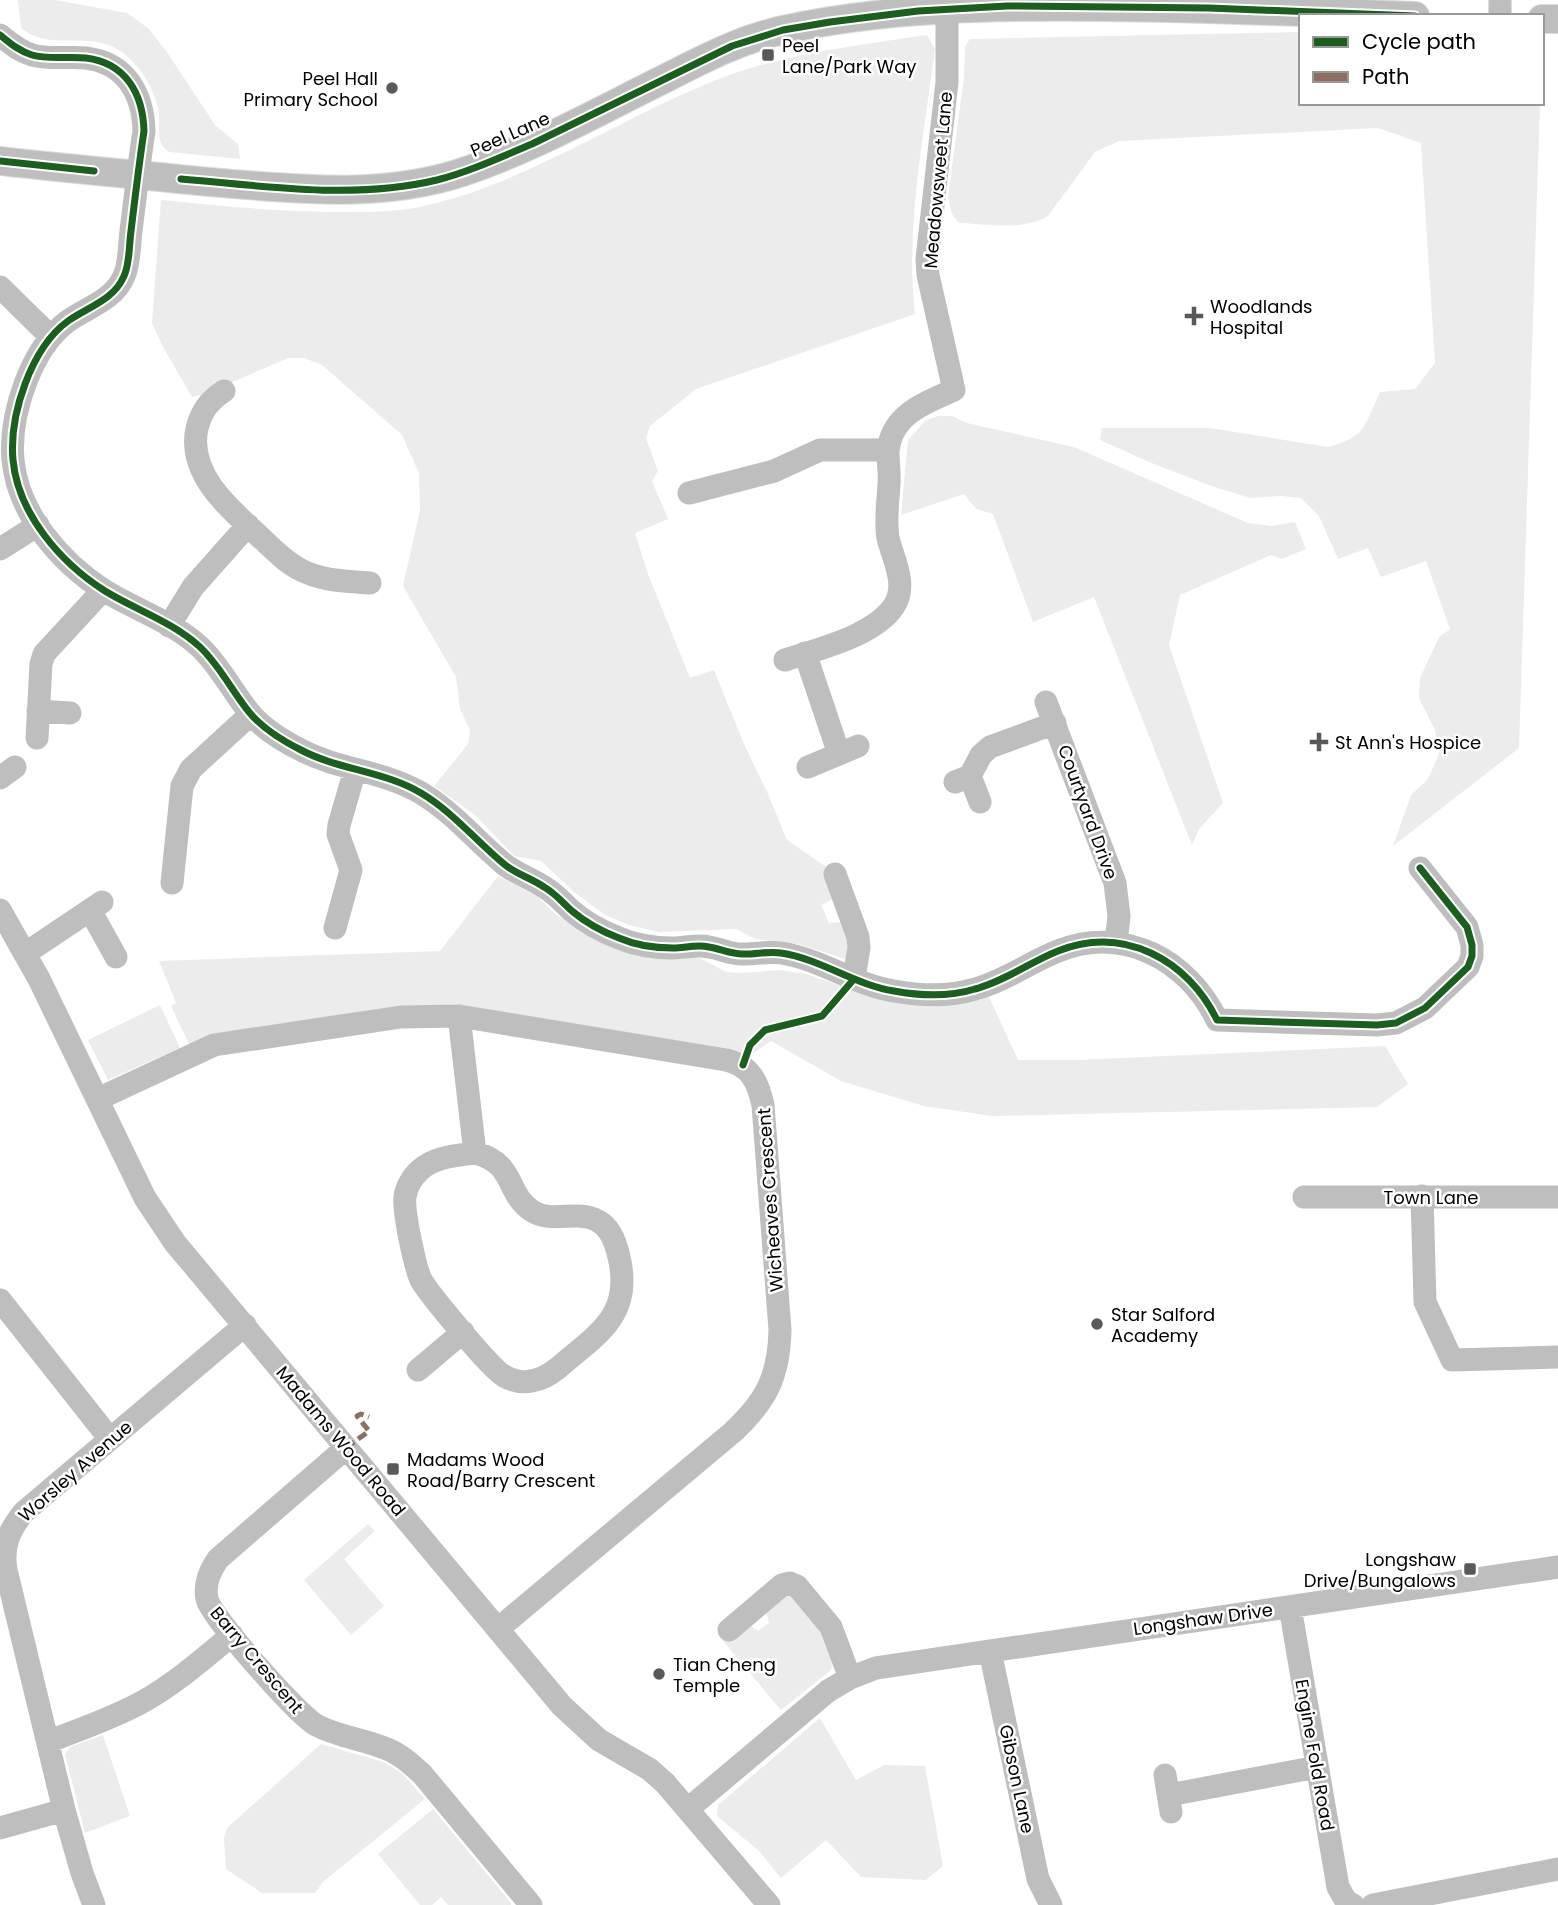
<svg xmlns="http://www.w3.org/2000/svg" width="1558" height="1905" viewBox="0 0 1558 1905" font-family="Poppins,sans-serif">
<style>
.green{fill:#ececec}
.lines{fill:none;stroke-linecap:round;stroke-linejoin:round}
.major-casing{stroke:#dbdbdb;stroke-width:30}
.minor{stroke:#bebebe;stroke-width:23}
.major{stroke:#bebebe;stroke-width:28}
.quiet{stroke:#8d6e63;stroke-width:5;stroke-dasharray:10 5;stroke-linecap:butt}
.cycleway-casing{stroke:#fff;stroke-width:11}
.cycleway{stroke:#1b5e20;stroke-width:7}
.poi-dot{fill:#595959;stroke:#fff;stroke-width:2.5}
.labels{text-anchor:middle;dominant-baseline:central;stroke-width:5;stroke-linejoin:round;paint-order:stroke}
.poi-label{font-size:18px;fill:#000;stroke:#fff;text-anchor:start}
.street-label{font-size:18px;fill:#000;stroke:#fff}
</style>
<rect width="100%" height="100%" fill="#fff"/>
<!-- green -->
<path class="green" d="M 18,0 L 55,0 L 127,13 L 148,28 L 167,52 L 215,125 L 238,144 L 240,159 L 169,152 C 153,141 162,125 158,108 C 153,88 143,71 128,57 C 94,26 53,54 21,28 Z
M 1301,32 L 1301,103 L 1540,103 L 1519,748 L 1393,846 L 1411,795 L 1428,779 L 1439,754 L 1435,730 L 1419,698 L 1420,678 L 1439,637 L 1450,629 L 1426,561 L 1381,577 L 1368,548 L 1338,559 L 1319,516 L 1301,498 L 1281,496 L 1251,498 L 1214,487 L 1149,462 L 1100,440 L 1102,428 L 1210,428 L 1328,447 C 1367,437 1364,425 1380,392 L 1415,389 L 1435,363 L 1421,143 L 1378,128 L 1119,141 L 1095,152 L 1048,216 C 1023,231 988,224 959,223 L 952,214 L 948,197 L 964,77 L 965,46 L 970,39 Z
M 927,35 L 935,49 C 924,136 905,226 915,314 L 696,389 L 650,426 L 646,438 L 658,471 L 652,481 L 668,519 L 635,533 L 648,574 L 690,678 L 714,670 L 744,744 L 768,794 L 787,840 L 825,866 L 835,894 L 833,899 L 821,905 L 829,923 L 842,922 L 847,926 L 848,960 L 801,945 L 756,939 L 736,929 L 659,932 L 629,925 L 605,915 L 574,892 L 541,861 L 514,856 L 475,815 L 434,786 L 468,744 L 470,730 L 460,709 L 456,677 L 403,586 L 420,510 L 419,473 L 402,435 L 322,365 L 304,358 L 288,358 L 203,395 L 192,397 L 163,347 L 152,323 L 161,200 C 221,206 281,212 341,212 C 365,212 391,212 415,208 C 522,186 611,123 711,82 C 780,54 854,46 927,35 Z
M 938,416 L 952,416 L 967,423 L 1074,447 L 1248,523 L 1271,526 L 1295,522 L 1306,549 L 1282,559 L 1271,555 L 1180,595 L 1169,645 L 1223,803 L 1199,829 L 1192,845 L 1094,597 L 1033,622 L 993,514 L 976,509 L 964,494 L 901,515 L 908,440 L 925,421 Z
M 498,876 L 537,896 L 555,914 L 608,945 L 664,958 L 700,958 L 726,972 L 739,973 L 779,970 L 806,974 L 844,987 L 937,1005 L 965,1003 L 989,997 L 1018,1060 L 1077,1060 L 1385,1046 L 1408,1084 L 1377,1107 L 992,1116 L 924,1106 L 841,1081 L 771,1041 L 745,1059 L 486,1011 L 190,1046 L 171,1006 L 176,1003 L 159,961 L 440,951 Z
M 160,1005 L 180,1048 L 108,1080 L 88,1040 Z
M 368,1524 L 375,1531 L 344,1559 L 384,1606 L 351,1635 L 304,1580 Z
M 786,1595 L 791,1596 C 814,1620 837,1634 831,1670 L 781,1710 L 723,1641 L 740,1628 L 751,1626 L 758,1631 L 769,1623 L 766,1612 Z
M 820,1718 L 856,1780 L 884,1765 L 925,1766 L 943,1866 L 926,1880 L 861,1877 L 826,1840 L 781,1878 L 759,1851 L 717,1816 L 718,1805 Z
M 103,1735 L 130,1816 L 85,1833 L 65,1754 L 70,1747 Z
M 321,1744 L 383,1762 L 402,1773 L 425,1799 L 323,1882 L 315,1893 L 262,1893 L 226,1869 L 224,1838 L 227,1828 Z
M 433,1809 L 511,1903 L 511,1905 L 448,1905 L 441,1897 L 432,1905 L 420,1905 L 378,1854 Z"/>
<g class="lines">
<!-- major casing -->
<g class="major-casing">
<path id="major" d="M 1542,19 L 1558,19
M 0,161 C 70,169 140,175 210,182 C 295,189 381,199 463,172 C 534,148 601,110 668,77 C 705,58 742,39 783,30 C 887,7 995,6 1102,7 C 1206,8 1311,12 1415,16"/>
</g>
<!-- minor -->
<path class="minor" d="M 1500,16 L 1500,0
M 0,35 C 10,43 19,51 32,55 C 49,60 68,56 86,58 C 126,63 143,94 144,131 C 139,164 135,198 131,231 C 129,245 130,263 124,276 C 114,300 88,307 68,321 C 31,348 9,415 13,460 C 18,514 61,563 105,591 C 136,610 173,622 200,647 C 220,666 232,691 249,712 C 262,728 283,741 301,750 C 339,770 384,771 421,793 C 453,812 476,841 504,864 C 516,874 531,878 544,887 C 555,893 563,903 572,911 C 585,922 603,932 619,938 C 635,945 655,948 673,948 C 685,948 697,944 709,947 C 722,949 732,955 745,954 C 757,954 770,951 781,953 C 821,959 855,985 894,991 C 921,996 949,997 975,989 C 1005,981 1030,962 1058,951 C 1124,925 1188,960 1217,1020 L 1377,1025 L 1396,1023 L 1425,1008 L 1468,967 L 1472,956 L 1472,945 L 1467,927 L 1420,868
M 0,287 L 50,336
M 224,391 C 208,401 199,414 196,434 C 191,477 230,509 259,536 C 272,548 285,562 301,570 C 322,581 346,581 370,583
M 689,493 L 774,471 L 820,450 L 888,450
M 0,549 L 38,525
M 169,626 L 193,587 L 248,525
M 805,653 L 839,754
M 785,660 C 818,649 874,636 894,606 C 908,585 893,559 888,538 C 885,520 888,503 889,484 C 890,474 888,463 888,452 C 891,414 925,403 954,390 L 928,275 L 927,259 L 947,82 L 947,9
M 1046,702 L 1115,883 L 1119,916 L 1116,943
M 38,711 L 70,713
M 37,738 L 41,664 L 44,654 L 103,590
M 808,767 L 858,746
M 970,776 L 981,755 L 990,747 L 1055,723
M 0,778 L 15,767
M 955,782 L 970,776 L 980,802
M 835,874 L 858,937 L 859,947 L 854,979
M 172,883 L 182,786 L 191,769 L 251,714
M 0,910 L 39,979 L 145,1198 L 175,1243 L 562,1706 L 599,1740 L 649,1769 L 665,1783 L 769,1905
M 90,910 L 116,957
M 335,928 L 351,870 L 338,834 L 339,825 L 355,770
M 26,953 L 102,902
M 459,1016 L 475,1153
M 98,1099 L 214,1045 L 401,1017 L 459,1016 L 726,1060 C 750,1065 758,1082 763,1105 L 780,1330 C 779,1377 766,1401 733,1432 L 499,1628
M 475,1153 C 516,1163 505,1193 532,1211 C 552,1224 578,1209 598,1221 C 611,1228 616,1243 619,1257 C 633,1316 597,1334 558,1368 C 542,1381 523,1387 504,1376 C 490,1368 430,1295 421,1280 C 415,1267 403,1211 405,1197 C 406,1187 413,1176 420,1170 C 435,1156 456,1156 475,1153 Z
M 1422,1196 L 1425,1302 L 1452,1360 L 1558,1357
M 1304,1197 L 1558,1197
M 0,1300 L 110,1439
M 418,1370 L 463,1332
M 346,1448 L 218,1559 C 210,1571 204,1583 207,1599 C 212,1618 297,1714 316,1725 C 338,1737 364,1739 387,1749 C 400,1754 411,1764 422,1774 L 531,1905
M 1290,1607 L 1338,1887 L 1346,1901 L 1353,1905
M 729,1630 L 782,1585 L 790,1583 L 797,1586 L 831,1627 L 850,1678
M 990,1651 L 1038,1879 L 1051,1905
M 48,1742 C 80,1729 114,1718 144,1701 C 176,1683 204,1658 232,1635
M 1165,1775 L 1171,1812
M 1169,1795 L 1317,1767
M 688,1809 L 828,1691 L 850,1678 L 876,1668 L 1558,1567
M 0,1828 L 64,1810
M 94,1905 L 82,1873 L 64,1810 L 6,1570 C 2,1546 9,1530 24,1512 L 245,1325
M 1373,1905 L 1558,1869"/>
<!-- major -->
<use href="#major" class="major"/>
<!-- quiet -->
<path class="quiet" d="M 346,1448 L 369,1431 L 357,1416 L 361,1414 L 369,1417"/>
<!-- cycleway casing -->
<g class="cycleway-casing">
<path id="cycleway" d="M 0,35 C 10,43 19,51 32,55 C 49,60 68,56 86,58 C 126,63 143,94 144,131 C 139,164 135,198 131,231 C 129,245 130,263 124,276 C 114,300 88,307 68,321 C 31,348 9,415 13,460 C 18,514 61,563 105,591 C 136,610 173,622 200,647 C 220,666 232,691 249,712 C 262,728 283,741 301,750 C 339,770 384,771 421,793 C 453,812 476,841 504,864 C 516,874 531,878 544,887 C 555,893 563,903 572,911 C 585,922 603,932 619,938 C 635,945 655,948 673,948 C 685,948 697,944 709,947 C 722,949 732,955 745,954 C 757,954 770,951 781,953 C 821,959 855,985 894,991 C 921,996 949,997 975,989 C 1005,981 1030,962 1058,951 C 1124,925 1188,960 1217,1020 L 1377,1025 L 1396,1023 L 1425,1008 L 1468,967 L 1472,956 L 1472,945 L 1467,927 L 1420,868
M 0,161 L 94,171
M 181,179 C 265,186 353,200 437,180 C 469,172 501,157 532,144 L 732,46 L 783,30 L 830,22 L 918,11 L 1007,6 L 1209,8 L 1415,16
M 743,1065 L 750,1045 L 765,1030 L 822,1016 L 854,979"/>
</g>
<!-- cycleway -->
<use href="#cycleway" class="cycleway"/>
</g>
<!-- markers -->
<g class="poi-dot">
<rect x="761" y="48" width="14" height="14" rx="3.5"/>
<circle cx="392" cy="88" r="7"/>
<path d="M1190.5 305.5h7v7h7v7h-7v7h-7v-7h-7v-7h7z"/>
<path d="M1315.5 731.5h7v7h7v7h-7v7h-7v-7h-7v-7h7z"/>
<circle cx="1097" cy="1324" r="7"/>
<rect x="386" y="1462" width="14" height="14" rx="3.5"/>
<rect x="1463" y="1562" width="14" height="14" rx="3.5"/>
<circle cx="659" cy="1674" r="7"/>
</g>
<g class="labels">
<!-- poi labels -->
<g class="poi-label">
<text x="782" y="45">Peel<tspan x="782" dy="21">Lane/Park Way</tspan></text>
<text x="378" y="78" text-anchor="end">Peel Hall<tspan x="378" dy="21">Primary School</tspan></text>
<text x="1210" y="306">Woodlands<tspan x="1210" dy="21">Hospital</tspan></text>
<text x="1335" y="742">St Ann's Hospice</text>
<text x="1111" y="1314">Star Salford<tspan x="1111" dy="21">Academy</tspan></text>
<text x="407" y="1459">Madams Wood<tspan x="407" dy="21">Road/Barry Crescent</tspan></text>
<text x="1456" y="1559" text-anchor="end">Longshaw<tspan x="1456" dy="21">Drive/Bungalows</tspan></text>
<text x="673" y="1664">Tian Cheng<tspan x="673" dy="21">Temple</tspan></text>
</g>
<!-- street labels -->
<g class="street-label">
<text transform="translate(510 134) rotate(-24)">Peel Lane</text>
<text transform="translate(938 180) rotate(-85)">Meadowsweet Lane</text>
<text transform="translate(1088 812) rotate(70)">Courtyard Drive</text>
<text x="1431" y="1197">Town Lane</text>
<text transform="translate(770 1200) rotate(-94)">Wicheaves Crescent</text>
<text transform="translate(341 1441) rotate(50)">Madams Wood Road</text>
<text transform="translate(75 1471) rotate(-41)">Worsley Avenue</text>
<text transform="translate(1203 1619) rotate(-8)">Longshaw Drive</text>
<text transform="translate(257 1660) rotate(50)">Barry Crescent</text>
<text transform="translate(1315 1755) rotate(80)">Engine Fold Road</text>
<text transform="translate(1017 1779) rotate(78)">Gibson Lane</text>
</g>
</g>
<!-- legend -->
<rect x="1299" y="14" width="245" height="91" fill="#ffffff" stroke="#999999" stroke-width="2"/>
<rect x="1313" y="37" width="35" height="10" fill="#1b5e20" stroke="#999999" stroke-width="2"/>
<text x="1362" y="49" font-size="21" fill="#000000">Cycle path</text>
<rect x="1313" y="72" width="35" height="10" fill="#8d6e63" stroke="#999999" stroke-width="2"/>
<text x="1362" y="84" font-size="21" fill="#000000">Path</text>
</svg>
